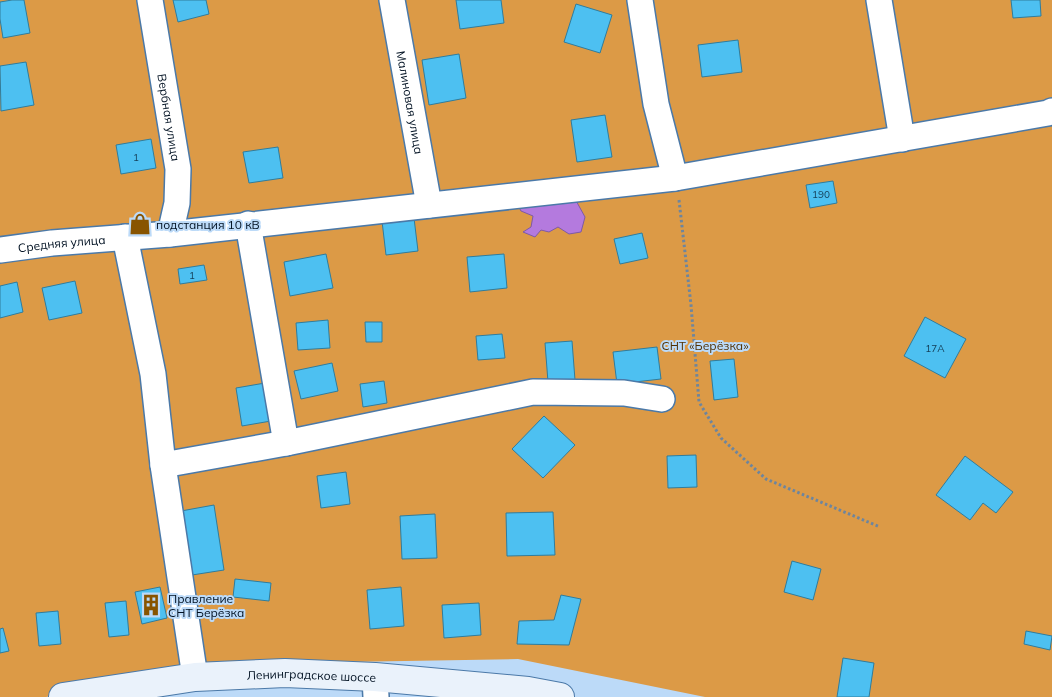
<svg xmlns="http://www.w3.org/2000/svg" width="1052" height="697" viewBox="0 0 1052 697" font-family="Mulish,sans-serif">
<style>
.green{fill:#dc9a46}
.water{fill:#b47ade;stroke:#7e5aa6}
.building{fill:#4dc0f1;stroke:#307c9c}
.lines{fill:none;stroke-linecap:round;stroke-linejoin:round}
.street-casing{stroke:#4b79a8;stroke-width:28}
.secondary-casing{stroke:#4b79a8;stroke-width:30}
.path{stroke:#6d859e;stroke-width:3;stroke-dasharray:2.5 2.5;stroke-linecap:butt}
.street{stroke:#fff;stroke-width:25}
.secondary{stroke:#eaf2fb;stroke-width:28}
.labels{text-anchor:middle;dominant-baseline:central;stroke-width:4;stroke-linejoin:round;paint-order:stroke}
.number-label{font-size:10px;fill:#143d56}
.street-label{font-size:12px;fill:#011122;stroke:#bcdaf8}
.poi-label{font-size:12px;fill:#011122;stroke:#bcdaf8;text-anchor:start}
.park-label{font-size:12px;fill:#513102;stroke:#bcdaf8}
</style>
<rect width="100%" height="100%" fill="#bcdaf8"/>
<!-- green -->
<path class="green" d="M 0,0 L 1052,0 L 1052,697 L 705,697 L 518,659 L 218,664 L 46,697 L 0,697 Z"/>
<!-- water -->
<path class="water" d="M 574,197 L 585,217 L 581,232 L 569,234 L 558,227 L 549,232 L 541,230 L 535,237 L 523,232 L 531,227 L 533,216 L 521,211 L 516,202 Z"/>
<!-- building -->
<path class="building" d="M 12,0 L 24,0 L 30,33 L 3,38 L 0,19 L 0,2 Z
M 173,0 L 206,0 L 209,14 L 178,22 Z
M 456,0 L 501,0 L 504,23 L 460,29 Z
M 1011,0 L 1040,0 L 1041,16 L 1013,18 Z
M 576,4 L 612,15 L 600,53 L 564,42 Z
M 738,40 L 742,72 L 702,77 L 698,45 Z
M 459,54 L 466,98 L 429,105 L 422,60 Z
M 26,62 L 34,105 L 1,111 L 0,66 Z
M 605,115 L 612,157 L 577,162 L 571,120 Z
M 151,139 L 156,168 L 121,174 L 116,145 Z
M 278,147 L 283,178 L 249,183 L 243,152 Z
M 833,181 L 837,203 L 810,208 L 806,185 Z
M 414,218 L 418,251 L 386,255 L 382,221 Z
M 642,233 L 648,258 L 620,264 L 614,239 Z
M 326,254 L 333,288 L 290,296 L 284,262 Z
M 504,254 L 507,288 L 470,292 L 467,257 Z
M 204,265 L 207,280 L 180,284 L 178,269 Z
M 75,281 L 82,313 L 49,320 L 42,288 Z
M 17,282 L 23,312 L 0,318 L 0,286 Z
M 925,317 L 966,339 L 945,378 L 904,356 Z
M 328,320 L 330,348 L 298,350 L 296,323 Z
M 365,322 L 382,322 L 382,342 L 366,342 Z
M 502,334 L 505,358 L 478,360 L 476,336 Z
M 572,341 L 575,380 L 548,382 L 545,343 Z
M 657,347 L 661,379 L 617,384 L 613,352 Z
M 734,359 L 738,397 L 714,400 L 710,361 Z
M 332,363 L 338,391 L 301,399 L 294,371 Z
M 384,381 L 387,403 L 363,407 L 360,384 Z
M 265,383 L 271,421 L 242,426 L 236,388 Z
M 544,416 L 575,445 L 543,478 L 512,449 Z
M 696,455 L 697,487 L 668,488 L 667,456 Z
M 965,456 L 1013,492 L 996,513 L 983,503 L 970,520 L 936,495 Z
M 346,472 L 350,504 L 321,508 L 317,476 Z
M 214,505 L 224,570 L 192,575 L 181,511 Z
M 553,512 L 555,555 L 507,556 L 506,513 Z
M 435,514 L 437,558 L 402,559 L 400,516 Z
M 792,561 L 821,569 L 813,600 L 784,592 Z
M 235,579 L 271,583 L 269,601 L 233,597 Z
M 160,587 L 167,618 L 142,624 L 135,592 Z
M 401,587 L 404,626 L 370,629 L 367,590 Z
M 561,595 L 581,599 L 569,645 L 517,644 L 519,621 L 554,620 Z
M 126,601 L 129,635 L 109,637 L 105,603 Z
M 479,603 L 481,635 L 444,638 L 442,605 Z
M 58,611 L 61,644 L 39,646 L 36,613 Z
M 3,628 L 9,651 L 0,653 L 0,629 Z
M 1026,631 L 1052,636 L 1050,650 L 1024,644 Z
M 843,658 L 874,663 L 869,697 L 837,697 Z"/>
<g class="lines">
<!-- street casing -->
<g class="street-casing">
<g id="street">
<path id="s1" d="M 150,0 L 178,169 L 177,203 L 170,234"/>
<path id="s2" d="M 392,0 L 429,205"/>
<path d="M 640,0 L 656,104 L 675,178"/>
<path d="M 879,0 L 902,139"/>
<path d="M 248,224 L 286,443"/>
<path d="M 125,237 L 153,374 L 163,465 L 195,677"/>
<path id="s3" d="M 0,250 L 52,243 L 170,234 L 675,178 L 1048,113 L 1052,111"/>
<path d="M 163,465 L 286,443 L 533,392 L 624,393 L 662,399"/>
<path d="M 375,677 L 376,697"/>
</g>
</g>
<!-- secondary casing -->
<g class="secondary-casing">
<g id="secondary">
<path id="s4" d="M 63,697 L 195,677 L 285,673 L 375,677 L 528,691 L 560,697"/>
</g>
</g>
<!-- path -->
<path class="path" d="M 679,200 L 691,305 L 699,402 L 721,438 L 766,479 L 880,527"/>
<!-- street -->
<use href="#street" class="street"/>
<!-- secondary -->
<use href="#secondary" class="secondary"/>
</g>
<!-- icons -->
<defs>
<g id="shop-bare" transform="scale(1.725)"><path d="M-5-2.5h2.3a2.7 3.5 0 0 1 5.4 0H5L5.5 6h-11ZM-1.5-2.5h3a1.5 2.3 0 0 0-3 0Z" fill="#885400" stroke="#bcdaf8" stroke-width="2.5" paint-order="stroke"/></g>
<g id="building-bare" transform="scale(1.725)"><path d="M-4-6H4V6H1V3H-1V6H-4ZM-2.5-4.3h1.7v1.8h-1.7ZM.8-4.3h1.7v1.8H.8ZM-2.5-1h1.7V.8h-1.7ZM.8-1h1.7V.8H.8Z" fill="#885400" stroke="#bcdaf8" stroke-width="2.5" paint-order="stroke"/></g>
</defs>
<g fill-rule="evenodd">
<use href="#shop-bare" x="140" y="224"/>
<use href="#building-bare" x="151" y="605"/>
</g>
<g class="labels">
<!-- number labels -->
<g class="number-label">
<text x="136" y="157">1</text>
<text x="821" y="194">190</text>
<text x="192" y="275">1</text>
<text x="935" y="348">17А</text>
</g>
<!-- street labels -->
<g class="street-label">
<text stroke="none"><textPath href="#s2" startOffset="104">Малиновая улица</textPath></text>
<text stroke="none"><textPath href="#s1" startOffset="119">Вербная улица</textPath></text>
<text stroke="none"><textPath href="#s3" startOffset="62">Средняя улица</textPath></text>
<text stroke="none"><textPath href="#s4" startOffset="250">Ленинградское шоссе</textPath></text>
</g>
<!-- poi labels -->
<g class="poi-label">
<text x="156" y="224">подстанция 10 кВ</text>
<text x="168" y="598">Правление<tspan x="168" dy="14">СНТ Берёзка</tspan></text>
</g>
<!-- park labels -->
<g class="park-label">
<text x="705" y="345">СНТ «Берёзка»</text>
</g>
</g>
</svg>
